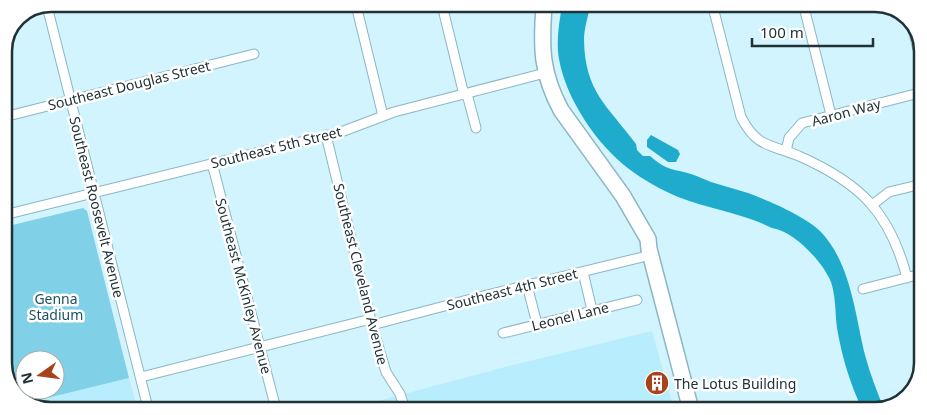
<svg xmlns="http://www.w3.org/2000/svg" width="927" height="415" viewBox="0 0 927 415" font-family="'Noto Sans',sans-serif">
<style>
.built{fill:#b8edfd}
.green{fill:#80d0e7;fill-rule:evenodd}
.water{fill:#1faccc}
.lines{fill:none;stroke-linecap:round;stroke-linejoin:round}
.minor-casing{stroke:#8cb6c3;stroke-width:11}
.primary-casing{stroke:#8cb6c3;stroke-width:18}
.minor{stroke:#fff;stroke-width:9}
.primary{stroke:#fff;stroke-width:15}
.labels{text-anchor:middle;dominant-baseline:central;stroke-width:5;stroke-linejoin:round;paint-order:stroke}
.street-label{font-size:14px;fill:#213237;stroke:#fff}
.park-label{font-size:14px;fill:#1e5260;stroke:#fff}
.poi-label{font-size:14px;fill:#213237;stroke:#fff;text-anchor:start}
.rim{fill:none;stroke:#213237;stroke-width:2.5}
</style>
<rect width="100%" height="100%" fill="#d1f4fe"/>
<!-- built -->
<path class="built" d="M 652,331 L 674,410 L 348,409 L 505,367 Z
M 129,378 L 137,408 L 33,408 L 27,403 Z"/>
<!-- green -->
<path class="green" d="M 83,208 L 87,211 L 129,378 L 27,403 L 13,392 L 4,367 L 4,227 ZM 25,360 L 55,360 L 55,390 L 25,390 Z"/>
<!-- water -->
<path class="water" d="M 562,6 L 590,6 C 588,17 584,29 584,40 C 585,92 607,105 636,144 L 637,150 L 643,156 L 650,156 C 668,172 673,168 694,175 C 700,177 705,180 711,182 C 723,186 736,189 748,193 C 767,200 807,217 821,232 C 851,264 855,314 865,355 C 870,374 877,391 884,409 L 876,411 L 863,411 C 850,384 842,357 837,328 C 835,313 836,297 831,282 C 823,262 794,231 772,228 C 742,213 709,209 678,197 C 662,190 643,180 629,169 C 597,145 566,99 559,59 C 556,42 559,23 562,6 Z
M 651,135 L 678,150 L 680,154 L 676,162 L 668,162 L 647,147 L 647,140 Z"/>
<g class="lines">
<!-- minor casing -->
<g class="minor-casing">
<path id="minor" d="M 356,5 L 383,116
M 442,5 L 464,95
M 47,6 L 148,408
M 713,7 L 741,117 C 757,148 770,144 799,156 C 860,183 890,212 907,278
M 804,7 L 831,115
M 36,10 L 61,4
M 911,21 L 923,70
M 467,94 L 476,128
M 4,117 L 254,54
M 326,135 L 372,325 L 386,372 L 400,394 L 405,409
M 786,151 L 789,138 L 802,123 L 923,92
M 212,163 L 276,409
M 872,205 L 889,192 L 922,184
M 4,215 L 341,132 L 394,112 L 545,73
M 583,272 L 592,310
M 527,285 L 537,324
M 863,289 L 921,274
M 372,325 L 479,297 L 651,255
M 503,333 L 637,300
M 141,377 L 371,319"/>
</g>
<!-- primary casing -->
<g class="primary-casing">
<path id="primary" d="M 544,6 C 541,47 541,73 561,110 L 623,196 L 648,239 L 649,249 L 691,410"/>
</g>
<!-- minor -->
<use href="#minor" class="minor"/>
<!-- primary -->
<use href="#primary" class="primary"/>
</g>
<!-- icons -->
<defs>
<g id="building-disc" transform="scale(1.25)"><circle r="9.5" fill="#a8421c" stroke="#fff"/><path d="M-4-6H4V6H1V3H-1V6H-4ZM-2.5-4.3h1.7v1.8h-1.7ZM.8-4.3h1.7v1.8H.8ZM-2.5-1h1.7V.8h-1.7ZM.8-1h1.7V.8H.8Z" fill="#fff"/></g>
</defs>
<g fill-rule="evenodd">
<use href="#building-disc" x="657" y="383"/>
</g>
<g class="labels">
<!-- street labels -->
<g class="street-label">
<text transform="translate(129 85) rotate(-14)">Southeast Douglas Street</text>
<text transform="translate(846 112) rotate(-15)">Aaron Way</text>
<text transform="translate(276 147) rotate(-14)">Southeast 5th Street</text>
<text transform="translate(97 207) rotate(76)">Southeast Roosevelt Avenue</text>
<text transform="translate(361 274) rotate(76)">Southeast Cleveland Avenue</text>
<text transform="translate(244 286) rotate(75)">Southeast McKinley Avenue</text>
<text transform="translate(512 289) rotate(-14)">Southeast 4th Street</text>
<text transform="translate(570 316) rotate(-14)">Leonel Lane</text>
</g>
<!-- park labels -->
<g class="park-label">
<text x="56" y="298">Genna<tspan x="56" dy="16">Stadium</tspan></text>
</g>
<!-- poi labels -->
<g class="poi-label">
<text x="674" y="383">The Lotus Building</text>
</g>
</g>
<!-- crop -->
<path d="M0 0H927V415H0ZM51 12H875A39 39 0 0 1 914 51V363A39 39 0 0 1 875 402H51A39 39 0 0 1 12 363V51A39 39 0 0 1 51 12Z" fill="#fff" fill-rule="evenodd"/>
<path class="rim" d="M51 12H875A39 39 0 0 1 914 51V363A39 39 0 0 1 875 402H51A39 39 0 0 1 12 363V51A39 39 0 0 1 51 12Z"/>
<!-- north arrow -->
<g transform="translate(40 375) rotate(256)"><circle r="24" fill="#ffffff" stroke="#a6adaf"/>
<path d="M0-4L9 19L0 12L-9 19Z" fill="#a8421c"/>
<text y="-8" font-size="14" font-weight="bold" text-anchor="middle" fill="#213237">N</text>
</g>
<!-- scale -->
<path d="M752 38v8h121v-8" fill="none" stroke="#213237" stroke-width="2.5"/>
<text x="760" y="38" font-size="15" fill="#213237" stroke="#ffffff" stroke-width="4" paint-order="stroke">100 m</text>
</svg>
